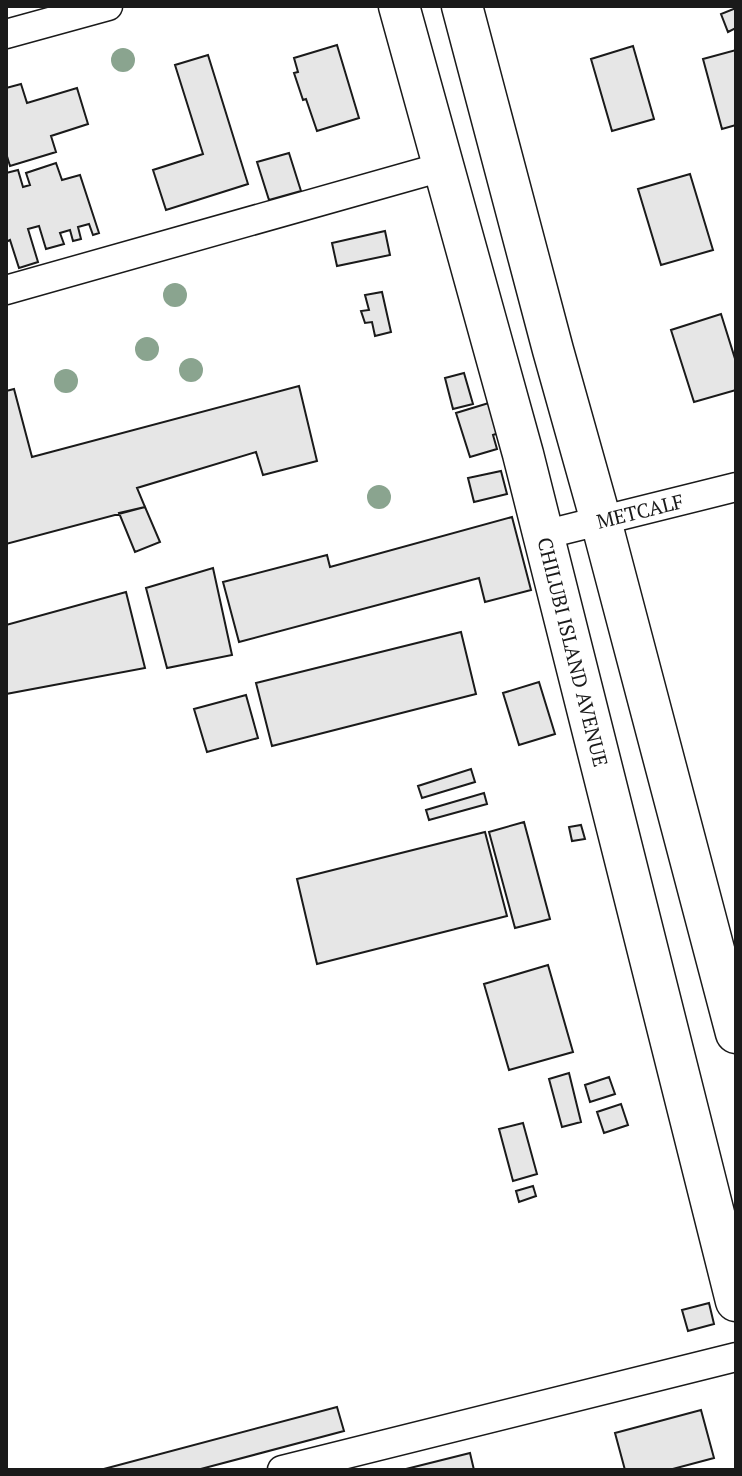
<svg xmlns="http://www.w3.org/2000/svg" width="742" height="1476" viewBox="0 0 742 1476" font-family="'PT Serif',serif">
<style>
.building{fill:#e6e6e6;stroke:#1a1a1a;stroke-width:2}
.lines{fill:none;stroke-linecap:round;stroke-linejoin:round}
.street-casing{stroke:#1a1a1a;stroke-width:31}
.secondary-casing{stroke:#1a1a1a;stroke-width:43}
.street{stroke:#fff;stroke-width:28}
.secondary{stroke:#fff;stroke-width:40}
.tree{fill:#8aa48f}
.labels{text-anchor:middle;dominant-baseline:central;stroke-width:6;stroke-linejoin:round;paint-order:stroke}
.street-label{font-size:20px;fill:#1a1a1a;stroke:#fff}
</style>
<rect width="100%" height="100%" fill="#fff"/>
<!-- building -->
<path class="building" d="M 736,8 L 736,28 L 728,32 L 721,14 Z
M 337,45 L 359,118 L 317,131 L 306,99 L 303,100 L 294,73 L 298,72 L 294,58 Z
M 633,46 L 654,119 L 612,131 L 591,59 Z
M 736,50 L 736,125 L 722,129 L 703,59 Z
M 208,55 L 248,184 L 166,210 L 153,170 L 203,154 L 175,65 Z
M 21,84 L 27,103 L 77,88 L 88,124 L 51,136 L 56,152 L 10,166 L 6,153 L 6,88 Z
M 289,153 L 301,191 L 269,200 L 257,162 Z
M 56,163 L 62,180 L 80,175 L 99,233 L 93,235 L 89,224 L 78,227 L 81,239 L 73,241 L 70,230 L 60,233 L 64,244 L 46,249 L 39,226 L 28,229 L 38,262 L 19,268 L 10,240 L 6,242 L 6,173 L 18,170 L 23,187 L 30,185 L 26,173 Z
M 690,174 L 713,250 L 661,265 L 638,189 Z
M 385,231 L 390,255 L 337,266 L 332,243 Z
M 382,292 L 391,332 L 375,336 L 372,322 L 365,323 L 361,311 L 369,310 L 365,295 Z
M 721,314 L 736,362 L 736,390 L 694,402 L 671,330 Z
M 464,373 L 473,404 L 453,409 L 445,378 Z
M 299,386 L 317,461 L 263,475 L 256,452 L 137,488 L 145,507 L 6,544 L 6,391 L 14,389 L 32,457 Z
M 492,402 L 502,432 L 493,435 L 497,449 L 470,457 L 456,413 Z
M 501,471 L 507,494 L 474,502 L 468,478 Z
M 145,507 L 160,542 L 135,552 L 119,513 Z
M 512,517 L 531,590 L 485,602 L 479,578 L 239,642 L 223,582 L 327,555 L 330,567 Z
M 213,568 L 232,655 L 167,668 L 146,588 Z
M 126,592 L 145,668 L 6,694 L 6,625 Z
M 461,632 L 476,694 L 272,746 L 256,683 Z
M 539,682 L 555,734 L 519,745 L 503,693 Z
M 246,695 L 258,738 L 207,752 L 194,709 Z
M 471,769 L 475,782 L 422,798 L 418,786 Z
M 484,793 L 487,804 L 429,820 L 426,810 Z
M 524,822 L 550,919 L 515,928 L 489,832 Z
M 581,825 L 585,839 L 572,841 L 569,827 Z
M 485,832 L 507,916 L 317,964 L 297,879 Z
M 548,965 L 573,1052 L 509,1070 L 484,984 Z
M 569,1073 L 581,1122 L 562,1127 L 549,1079 Z
M 609,1077 L 615,1094 L 590,1102 L 585,1085 Z
M 621,1104 L 628,1125 L 604,1133 L 597,1112 Z
M 523,1123 L 537,1174 L 513,1181 L 499,1129 Z
M 533,1186 L 536,1196 L 519,1202 L 516,1191 Z
M 709,1303 L 714,1324 L 688,1331 L 682,1310 Z
M 337,1407 L 344,1431 L 197,1470 L 100,1470 Z
M 701,1410 L 714,1458 L 669,1470 L 625,1470 L 615,1433 Z
M 470,1453 L 474,1470 L 402,1470 Z"/>
<g class="lines">
<!-- street casing -->
<g class="street-casing">
<path id="street" d="M 6,34 L 108,6
M 6,290 L 442,167
M 543,535 L 736,487
M 282,1470 L 736,1357"/>
</g>
<!-- secondary casing -->
<g class="secondary-casing">
<path id="secondary" d="M 399,6 L 523,454 L 736,1301
M 462,6 L 553,350 L 601,521 L 736,1033"/>
</g>
<!-- street -->
<use href="#street" class="street"/>
<!-- secondary -->
<use href="#secondary" class="secondary"/>
</g>
<!-- trees -->
<g class="tree">
<circle cx="123" cy="60" r="12"/>
<circle cx="175" cy="295" r="12"/>
<circle cx="147" cy="349" r="12"/>
<circle cx="191" cy="370" r="12"/>
<circle cx="66" cy="381" r="12"/>
<circle cx="379" cy="497" r="12"/>
</g>
<g class="labels">
<!-- street labels -->
<g class="street-label">
<text transform="translate(640 511) rotate(-14)">METCALF</text>
<text transform="translate(573 652) rotate(76)">CHILUBI ISLAND AVENUE</text>
</g>
</g>
<!-- border -->
<rect width="742" height="1476" fill="none" stroke="#1a1a1a" stroke-width="16"/>
</svg>
